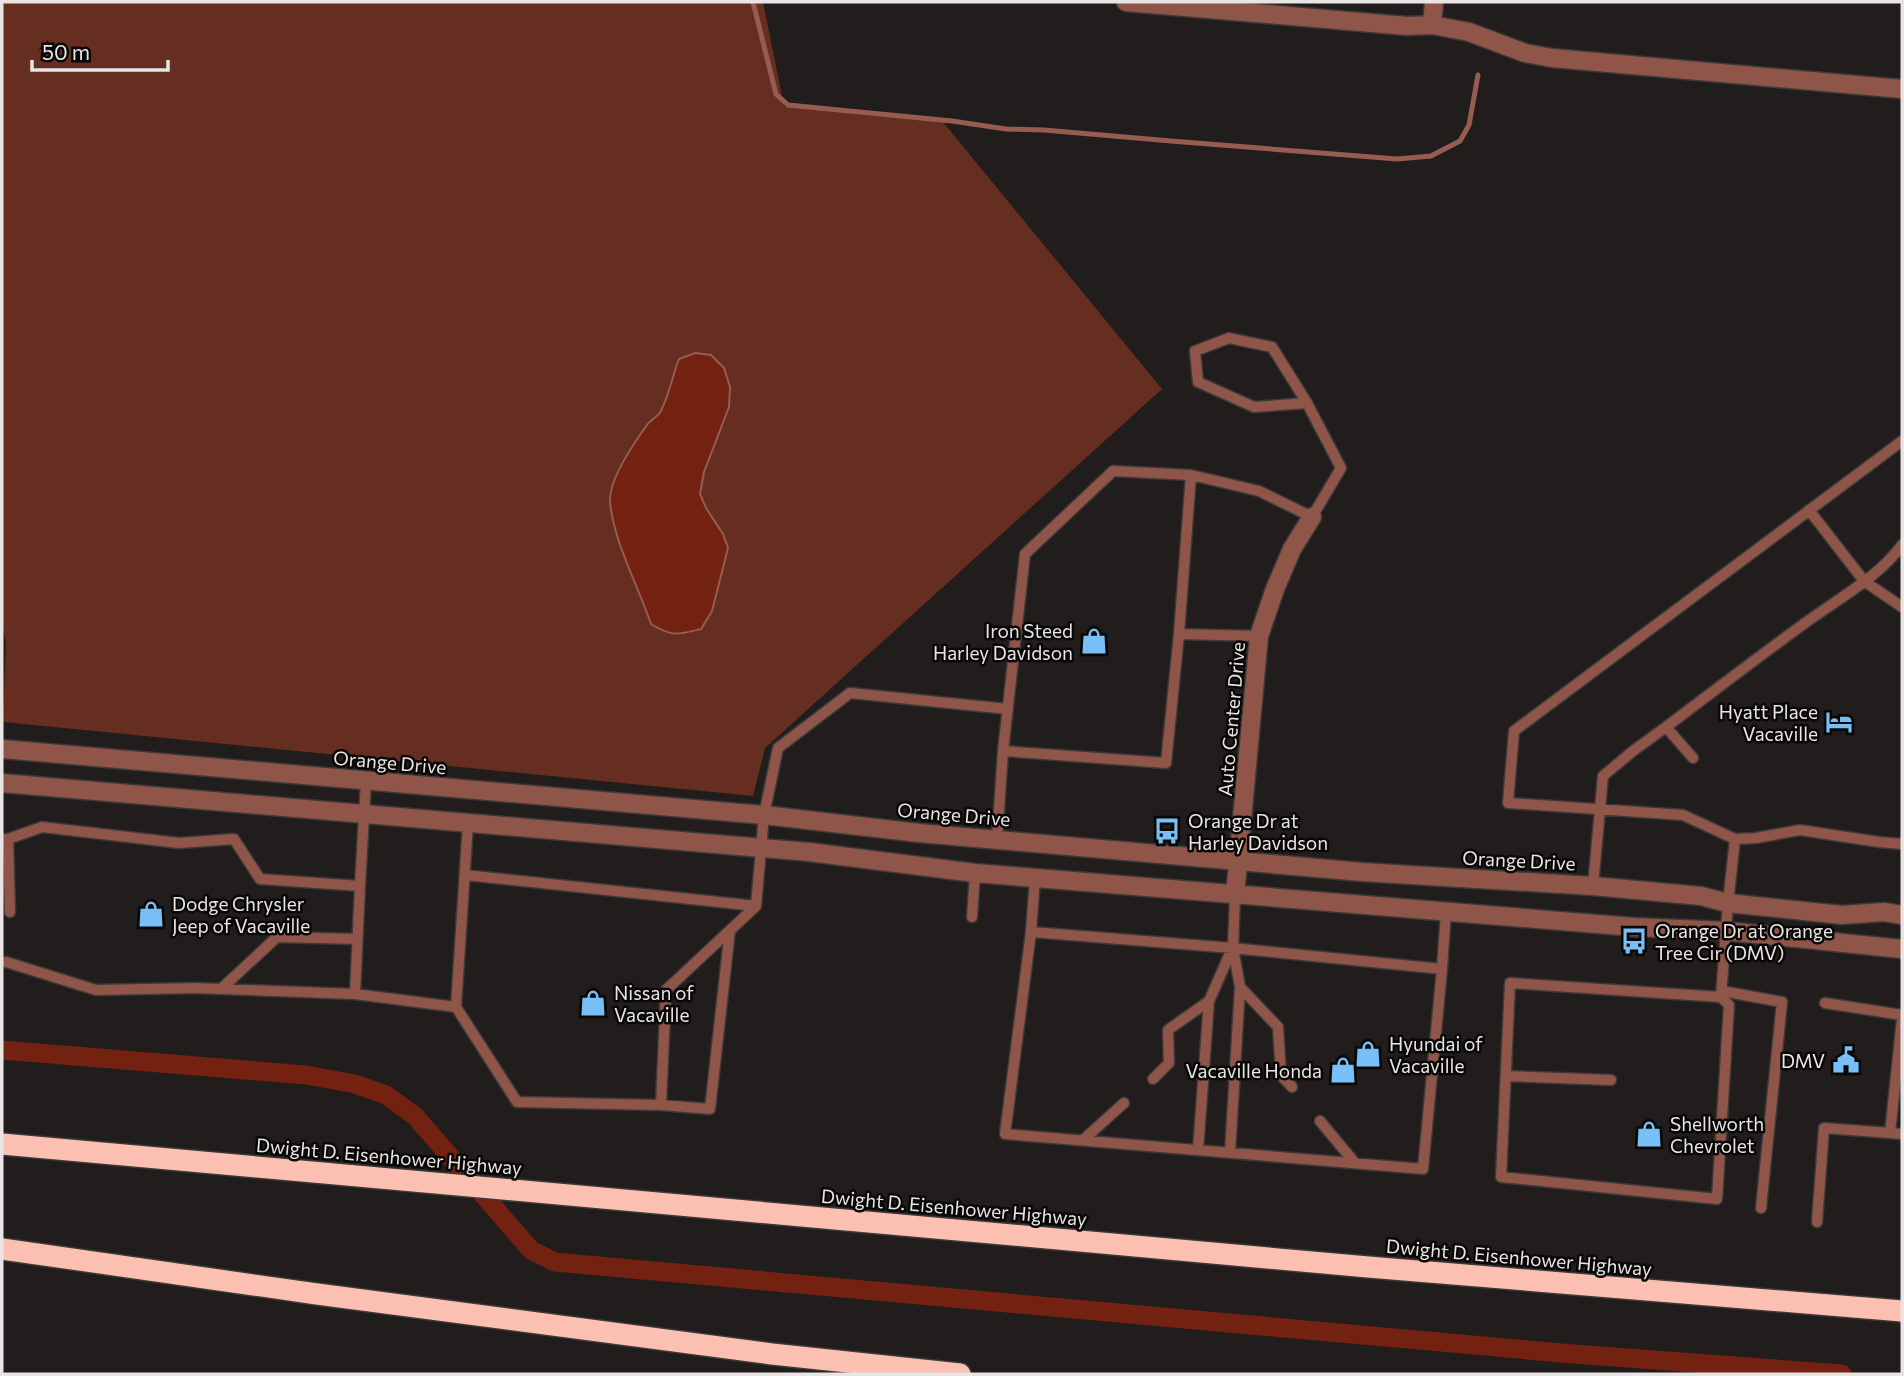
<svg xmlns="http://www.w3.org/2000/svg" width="1904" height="1376" viewBox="0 0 1904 1376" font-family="Commissioner,sans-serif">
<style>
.green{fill:#662d21}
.water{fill:#732110;stroke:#965c50;stroke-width:2}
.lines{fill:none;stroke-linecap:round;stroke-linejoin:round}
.stream{stroke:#965c50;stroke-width:5}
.canal{stroke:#732110;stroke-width:19}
.service-casing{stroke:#3d3938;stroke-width:13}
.minor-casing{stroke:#3d3938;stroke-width:21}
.tertiary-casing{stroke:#3d3938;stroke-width:21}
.motorway-casing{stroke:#3d3938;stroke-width:24}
.service{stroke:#8f5548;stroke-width:10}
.minor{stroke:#8f5548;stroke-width:18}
.tertiary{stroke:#8f5548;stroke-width:18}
.motorway{stroke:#fbc0b2;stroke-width:21}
.labels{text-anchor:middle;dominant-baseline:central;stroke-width:5;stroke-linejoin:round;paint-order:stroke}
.poi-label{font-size:19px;fill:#e8e5e4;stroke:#090807;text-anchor:start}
.street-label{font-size:19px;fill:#e8e5e4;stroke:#090807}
</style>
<rect width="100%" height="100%" fill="#211d1c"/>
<!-- green -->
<path class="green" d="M 2,2 L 763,2 L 784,106 L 943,122 L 1162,389 L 765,748 L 753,796 L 3,722 L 6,643 L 2,623 Z"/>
<!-- water -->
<path class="water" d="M 695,353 L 711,355 L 724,368 L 730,387 L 729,407 L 704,472 L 700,494 L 706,508 L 723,534 L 728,548 L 712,611 L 701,629 C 676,635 673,637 651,624 C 638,585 614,543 610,502 C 608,480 634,443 647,425 C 650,421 655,418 659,414 C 667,403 673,374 679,359 Z"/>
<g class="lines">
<!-- stream -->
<path class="stream" d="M 753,2 L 776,94 L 788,105 L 952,121 L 1006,129 L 1044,130 L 1171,141 L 1397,159 L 1431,156 L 1460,141 L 1469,125 L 1478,75"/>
<!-- canal -->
<path class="canal" d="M 2,1050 L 306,1075 L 355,1084 L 386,1095 L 415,1116 L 531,1250 L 555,1262 L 1561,1353 L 1842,1374"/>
<!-- service casing -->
<g class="service-casing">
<path id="service" d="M 1191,475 L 1259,491 L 1312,517 L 1341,468 L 1307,403 L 1254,407 L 1198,382 L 1195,351 L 1229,338 L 1272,347 L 1307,403
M 1809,510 L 1864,581 L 1902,607
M 1179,634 L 1191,475 L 1113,471 L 1025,554 L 1003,751 L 1166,763 L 1179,634 L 1259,636
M 1693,758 L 1666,727 C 1714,691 1762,654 1812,618 C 1843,596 1879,576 1902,545
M 4,839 L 8,839 L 10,912
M 1735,839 L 1756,838 L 1800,830 L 1879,842 L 1902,844
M 997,840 L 1003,751
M 465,875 L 756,906
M 1035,878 L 1031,932 L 1233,948 L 1442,969
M 360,886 L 366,781
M 1593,886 L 1603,776 L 1633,751 L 1666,727
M 972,917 L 975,873
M 1031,932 L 1005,1134 L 1423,1169 L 1442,969 L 1446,911
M 6,962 L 96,990 L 195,988 L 355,994 L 360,886 L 260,879 L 234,839 L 179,843 L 42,827 L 8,839
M 1240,987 L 1278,1027 L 1281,1075 L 1292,1087
M 221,989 L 277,937 L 357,939
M 1722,991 L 1782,1002 L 1761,1208
M 355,994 L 456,1007 L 468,823
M 1721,997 L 1729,1005 L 1717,1199 L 1501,1177 L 1510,983 L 1721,997 L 1728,903 L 1735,839 L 1683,815 L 1508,803 L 1514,731 L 1902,441
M 1825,1003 L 1902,1015
M 456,1007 L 517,1102 L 661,1105 L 666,990 L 756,906 L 764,815 L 778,748 L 850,693 L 1008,709
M 1506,1076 L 1611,1080
M 1153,1079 L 1169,1063 L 1168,1030 L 1209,1001
M 661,1105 L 710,1109 L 730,930
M 1320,1121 L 1355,1163
M 1890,1133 L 1902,1134
M 1083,1140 L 1124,1103
M 1198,1150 L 1209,1001 L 1232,949
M 1230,1153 L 1240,987 L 1233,948 L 1235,895
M 1817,1222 L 1824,1128 L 1890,1133 L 1902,1019"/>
</g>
<!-- minor casing -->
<g class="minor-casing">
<path id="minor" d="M 1126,2 L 1407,26 L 1432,25 L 1469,32 L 1525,53 L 1552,58 L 1902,89
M 1432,25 L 1434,2
M 1235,895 L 1259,636 L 1275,589 L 1292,549 L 1312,517"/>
</g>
<!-- tertiary casing -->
<g class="tertiary-casing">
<path id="tertiary" d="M 2,749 L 764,815 L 919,833 L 1362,872 L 1593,886 L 1701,896 L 1728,903 L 1842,915 L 1884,912 L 1902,915
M 2,783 L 809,852 L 975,873 L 1634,927 L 1726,931 L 1902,949"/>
</g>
<!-- motorway casing -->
<g class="motorway-casing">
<path id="motorway" d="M 2,1144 L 1368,1267 L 1902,1311
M 2,1249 L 317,1294 L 772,1354 L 960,1374"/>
</g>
<!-- service -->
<use href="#service" class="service"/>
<!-- minor -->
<use href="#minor" class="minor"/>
<!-- tertiary -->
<use href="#tertiary" class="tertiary"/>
<!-- motorway -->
<use href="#motorway" class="motorway"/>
</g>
<!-- icons -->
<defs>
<g id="shop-bare" transform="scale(2.1)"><path d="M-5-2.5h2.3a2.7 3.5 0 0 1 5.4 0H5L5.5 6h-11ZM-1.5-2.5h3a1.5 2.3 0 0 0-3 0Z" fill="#78bff7" stroke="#090807" stroke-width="2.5" paint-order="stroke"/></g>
<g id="hotel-bare" transform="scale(2.1)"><path d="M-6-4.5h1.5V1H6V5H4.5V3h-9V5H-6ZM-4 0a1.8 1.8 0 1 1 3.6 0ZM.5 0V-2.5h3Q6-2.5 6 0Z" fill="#78bff7" stroke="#090807" stroke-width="2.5" paint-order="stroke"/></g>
<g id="bus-bare" transform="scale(2.1)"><path d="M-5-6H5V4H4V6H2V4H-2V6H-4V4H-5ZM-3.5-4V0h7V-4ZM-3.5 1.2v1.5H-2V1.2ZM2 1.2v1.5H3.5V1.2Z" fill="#78bff7" stroke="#090807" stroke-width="2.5" paint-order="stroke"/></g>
<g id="civic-bare" transform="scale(2.1)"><path d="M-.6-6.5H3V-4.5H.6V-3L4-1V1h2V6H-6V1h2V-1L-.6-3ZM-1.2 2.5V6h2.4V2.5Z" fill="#78bff7" stroke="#090807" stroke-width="2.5" paint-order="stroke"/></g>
</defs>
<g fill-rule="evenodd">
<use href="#shop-bare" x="1094" y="641"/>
<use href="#hotel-bare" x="1839" y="722"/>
<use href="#bus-bare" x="1167" y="831"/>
<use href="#shop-bare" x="151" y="914"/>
<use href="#bus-bare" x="1634" y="941"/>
<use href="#shop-bare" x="593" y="1003"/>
<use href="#shop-bare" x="1368" y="1054"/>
<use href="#civic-bare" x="1846" y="1060"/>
<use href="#shop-bare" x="1343" y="1070"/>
<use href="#shop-bare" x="1649" y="1134"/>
</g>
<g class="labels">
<!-- poi labels -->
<g class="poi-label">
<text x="1073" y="630" text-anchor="end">Iron Steed<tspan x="1073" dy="22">Harley Davidson</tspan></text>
<text x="1818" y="711" text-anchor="end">Hyatt Place<tspan x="1818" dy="22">Vacaville</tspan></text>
<text x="1188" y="820">Orange Dr at<tspan x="1188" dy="22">Harley Davidson</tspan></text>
<text x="172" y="903">Dodge Chrysler<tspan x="172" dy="22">Jeep of Vacaville</tspan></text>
<text x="1655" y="930">Orange Dr at Orange<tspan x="1655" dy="22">Tree Cir (DMV)</tspan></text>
<text x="614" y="992">Nissan of<tspan x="614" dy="22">Vacaville</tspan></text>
<text x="1389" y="1043">Hyundai of<tspan x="1389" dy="22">Vacaville</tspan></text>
<text x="1825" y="1060" text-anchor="end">DMV</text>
<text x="1322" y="1070" text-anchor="end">Vacaville Honda</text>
<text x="1670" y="1123">Shellworth<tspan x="1670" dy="22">Chevrolet</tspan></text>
</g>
<!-- street labels -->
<g class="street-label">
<text transform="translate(1231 719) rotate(-85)">Auto Center Drive</text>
<text transform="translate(390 762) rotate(5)">Orange Drive</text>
<text transform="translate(954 814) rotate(5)">Orange Drive</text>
<text transform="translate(1519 860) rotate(3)">Orange Drive</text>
<text transform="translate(389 1156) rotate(5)">Dwight D. Eisenhower Highway</text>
<text transform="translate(954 1207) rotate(5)">Dwight D. Eisenhower Highway</text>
<text transform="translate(1519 1257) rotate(5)">Dwight D. Eisenhower Highway</text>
</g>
</g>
<!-- border -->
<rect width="1904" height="1376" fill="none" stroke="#e8e5e4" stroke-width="7"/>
<!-- scale -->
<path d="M32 60v10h136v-10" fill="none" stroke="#e8e5e4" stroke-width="3.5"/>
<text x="42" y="60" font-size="21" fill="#e8e5e4" stroke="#090807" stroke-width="5" paint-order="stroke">50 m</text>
</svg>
